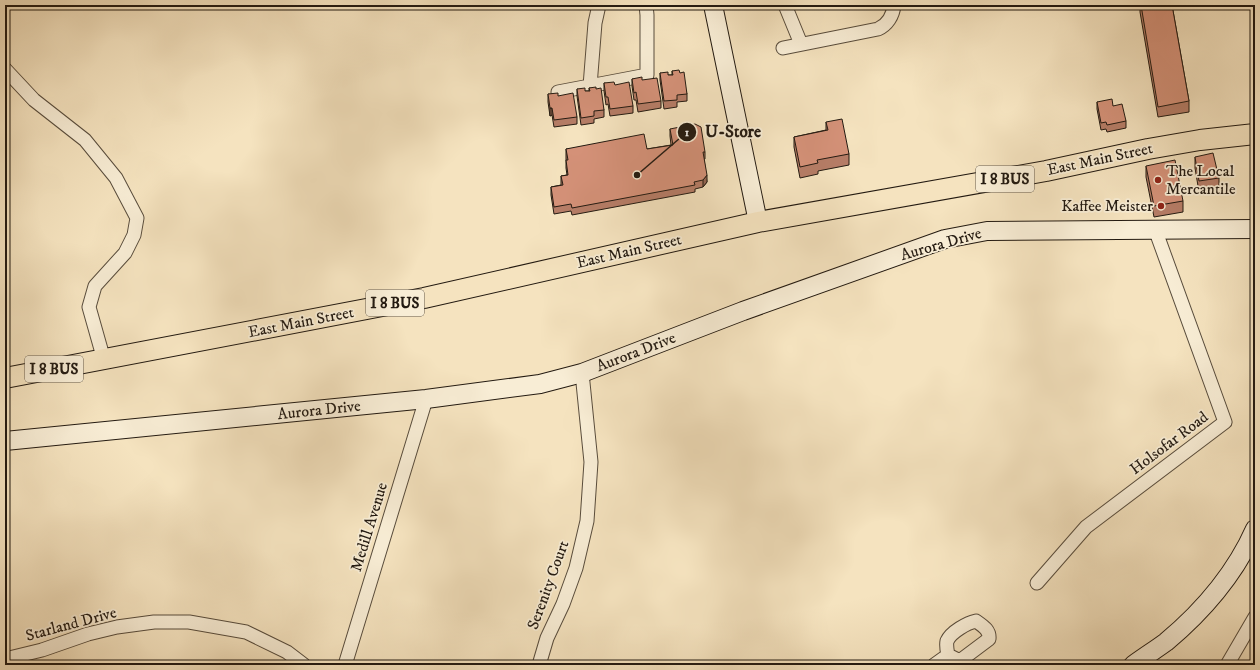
<svg xmlns="http://www.w3.org/2000/svg" width="1260" height="670" viewBox="0 0 1260 670" font-family="'IM FELL DW Pica',serif">
<style>
.lines{fill:none;stroke-linecap:round;stroke-linejoin:round}
.street-casing{stroke:#584c3c;stroke-width:15}
.secondary-casing{stroke:#231a11;stroke-width:20}
.primary-casing{stroke:#231a11;stroke-width:22}
.street{stroke:#f8edd5;stroke-width:13}
.secondary{stroke:#f8edd5;stroke-width:18}
.primary{stroke:#f5e3bf;stroke-width:20}
.wall{fill:#b67d67;stroke:#231a11}
.shaded-wall{fill:#946654;stroke:#231a11}
.building{fill:#d49178;stroke:#231a11}
.poi-dot{fill:#8f2418;stroke:#f8edd5;stroke-width:1.5}
.labels{text-anchor:middle;dominant-baseline:central;stroke-width:3.5;stroke-linejoin:round;paint-order:stroke}
.shield{fill:#f8edd5;stroke:#63594c;stroke-width:1}
.shield-label{font-size:15px;font-weight:bold;fill:#231a11}
.street-label{font-size:16px;fill:#231a11;stroke:#f8edd5}
.poi-label{font-size:16px;fill:#231a11;stroke:#f8edd5;text-anchor:start}
.leader{fill:none;stroke:#231a11;stroke-width:1.5}
.callout-dot{fill:#231a11;stroke:#f8edd5;stroke-width:1.5}
.mark-label{font-size:12px;text-anchor:middle;font-weight:bold;fill:#fff}
.callout-label{font-size:17px;text-anchor:middle;font-weight:bold;fill:#231a11;stroke:#f8edd5;stroke-width:3.5;stroke-linejoin:round;paint-order:stroke}
</style>
<rect width="100%" height="100%" fill="#f5e3bf"/>
<filter id="stains"><feTurbulence type="fractalNoise" baseFrequency=".005" numOctaves="4"/><feColorMatrix values="0 0 0 0 .2 0 0 0 0 .09 0 0 0 0 .02 0 0 0 .5 -.17"/></filter>
<radialGradient id="worn" r=".72"><stop offset=".6" stop-color="#630" stop-opacity="0"/><stop offset="1" stop-color="#630" stop-opacity=".3"/></radialGradient>
<g class="lines">
<!-- street casing -->
<g class="street-casing">
<path id="street" d="M 785,5 L 801,44
M 783,48 L 878,29 C 887,25 893,16 894,5
M 5,69 L 34,100 L 85,140 L 116,178 L 137,218 L 134,235 L 125,253 L 95,286 L 89,307 L 104,360
M 590,86 L 595,23 L 599,5
M 558,92 L 647,75 L 647,15 L 646,5
M 1037,583 L 1086,527 L 1225,422 L 1155,229
M 976,621 C 983,626 990,630 989,639 L 961,660 L 956,659 L 948,655 C 947,650 946,646 947,641 C 951,632 967,623 976,621 Z
M 5,659 L 42,650 L 88,634 L 117,627 L 154,622 L 189,622 L 246,632 L 287,652 L 304,665
M 345,665 L 426,399
M 539,665 L 547,638 L 563,604 L 576,568 L 587,521 L 591,462 L 582,373
M 934,665 L 948,655
M 1227,665 L 1255,617"/>
</g>
<!-- secondary casing -->
<g class="secondary-casing">
<path id="secondary" d="M 713,5 L 758,222
M 5,441 L 426,399 L 540,384 L 582,373 L 743,311 L 945,239 L 987,231 L 1255,229
M 1133,665 C 1144,657 1155,650 1166,642 C 1203,611 1235,574 1255,529"/>
</g>
<!-- primary casing -->
<g class="primary-casing">
<path id="primary" d="M 5,378 L 424,298 L 758,222 L 1046,171 L 1148,149 L 1200,140 L 1255,134"/>
</g>
<!-- street -->
<use href="#street" class="street"/>
<!-- secondary -->
<use href="#secondary" class="secondary"/>
<!-- primary -->
<use href="#primary" class="primary"/>
</g>
<!-- wall -->
<path class="wall" d="M 1140,5 L 1172,5 L 1189,101 L 1189,112 L 1158,117 L 1140,12 Z
M 672,71 L 680,73 L 687,94 L 687,101 L 677,102 L 677,107 L 664,109 L 660,80 L 660,73 L 668,75 L 672,75 Z
M 632,79 L 642,80 L 661,101 L 661,108 L 638,112 L 636,100 L 634,100 L 632,86 Z
M 604,83 L 615,85 L 633,106 L 633,113 L 610,116 L 608,104 L 606,105 L 604,91 Z
M 589,88 L 596,89 L 604,110 L 604,117 L 594,119 L 594,123 L 581,125 L 577,96 L 577,89 L 585,91 L 589,91 Z
M 548,94 L 558,96 L 577,117 L 577,124 L 554,127 L 552,115 L 550,116 L 548,102 Z
M 1097,102 L 1113,106 L 1126,121 L 1126,128 L 1107,132 L 1106,129 L 1101,130 L 1097,109 Z
M 826,122 L 849,154 L 849,165 L 818,171 L 818,174 L 800,178 L 794,147 L 794,137 L 826,130 Z
M 670,129 L 705,152 L 705,159 L 704,159 L 707,182 L 703,187 L 695,189 L 695,192 L 572,215 L 571,211 L 554,214 L 551,195 L 551,187 L 561,185 L 561,176 L 567,175 L 566,168 L 566,149 L 647,149 L 671,145 L 670,136 Z
M 1195,157 L 1219,178 L 1219,189 L 1199,192 L 1195,168 Z
M 1146,166 L 1183,201 L 1183,212 L 1154,217 L 1146,177 Z"/>
<!-- shaded-wall -->
<path class="shaded-wall" d="M 550,108 L 552,108 L 552,115 L 550,116 Z
M 707,175 L 707,182 L 703,187 L 703,180 Z"/>
<!-- building -->
<path class="building" d="M 1141,5 L 1172,5 L 1189,101 L 1158,107 Z
M 679,70 L 680,73 L 684,72 L 687,94 L 677,95 L 677,100 L 664,101 L 660,73 L 668,72 L 668,75 L 673,75 L 672,71 Z
M 642,77 L 642,80 L 657,78 L 661,101 L 638,104 L 636,92 L 634,93 L 632,79 Z
M 614,82 L 615,85 L 629,82 L 633,106 L 610,109 L 608,97 L 606,97 L 604,83 Z
M 596,87 L 596,89 L 601,88 L 604,110 L 594,111 L 594,116 L 581,118 L 577,89 L 585,88 L 585,91 L 590,91 L 589,88 Z
M 558,93 L 558,96 L 573,93 L 577,117 L 554,120 L 552,108 L 550,108 L 548,94 Z
M 1112,99 L 1113,106 L 1122,104 L 1126,121 L 1107,125 L 1106,122 L 1101,123 L 1097,102 Z
M 842,119 L 849,154 L 817,160 L 818,163 L 800,167 L 794,137 L 828,130 L 826,122 Z
M 695,124 L 701,127 L 705,152 L 703,152 L 707,175 L 703,180 L 694,182 L 695,185 L 572,208 L 571,204 L 554,207 L 551,187 L 563,185 L 561,176 L 568,175 L 566,160 L 568,160 L 566,149 L 644,134 L 647,149 L 673,145 L 670,129 Z
M 1213,153 L 1219,178 L 1199,181 L 1195,157 Z
M 1175,160 L 1183,201 L 1154,206 L 1146,166 Z"/>
<!-- markers -->
<g class="poi-dot">
<circle cx="1158" cy="180" r="4"/>
<circle cx="1161" cy="206" r="4"/>
</g>
<g class="labels">
<!-- shield labels -->
<g class="shield">
<rect x="976" y="166" width="58" height="26" rx="3"/>
<rect x="366" y="290" width="58" height="26" rx="3"/>
<rect x="25" y="356" width="58" height="26" rx="3"/>
</g>
<g class="shield-label">
<text x="1005" y="179">I 8 BUS</text>
<text x="395" y="303">I 8 BUS</text>
<text x="54" y="369">I 8 BUS</text>
</g>
<!-- street labels -->
<g class="street-label">
<text transform="translate(1100 159) rotate(-12)">East Main Street</text>
<text transform="translate(941 244) rotate(-16)">Aurora Drive</text>
<text transform="translate(629 251) rotate(-13)">East Main Street</text>
<text transform="translate(301 322) rotate(-11)">East Main Street</text>
<text transform="translate(636 352) rotate(-21)">Aurora Drive</text>
<text transform="translate(319 410) rotate(-6)">Aurora Drive</text>
<text transform="translate(1169 443) rotate(-37)">Holsofar Road</text>
<text transform="translate(369 527) rotate(-73)">Medill Avenue</text>
<text transform="translate(548 585) rotate(-70)">Serenity Court</text>
<text transform="translate(71 624) rotate(-15)">Starland Drive</text>
</g>
<!-- poi labels -->
<g class="poi-label">
<text x="1166" y="171">The Local<tspan x="1166" dy="18">Mercantile</tspan></text>
<text x="1153" y="206" text-anchor="end">Kaffee Meister</text>
</g>
</g>
<!-- callouts -->
<path class="leader" d="M637 175L687 132"/>
<g class="callout-dot">
<circle cx="637" cy="175" r="4"/>
<circle cx="687" cy="132" r="10"/>
</g>
<g class="mark-label">
<text x="687" y="136">1</text>
</g>
<g class="callout-label">
<text x="733" y="137">U-Store</text>
</g>
<!-- margin -->
<rect width="1260" height="670" fill="none" stroke="#f5e3bf" stroke-width="20"/>
<rect x="6" y="6" width="1248" height="658" fill="none" stroke="#231a11" stroke-width="2"/>
<rect x="10" y="10" width="1240" height="650" fill="none" stroke="#231a11"/>
<rect width="100%" height="100%" filter="url(#stains)"/>
<rect width="100%" height="100%" fill="url(#worn)"/>
</svg>
